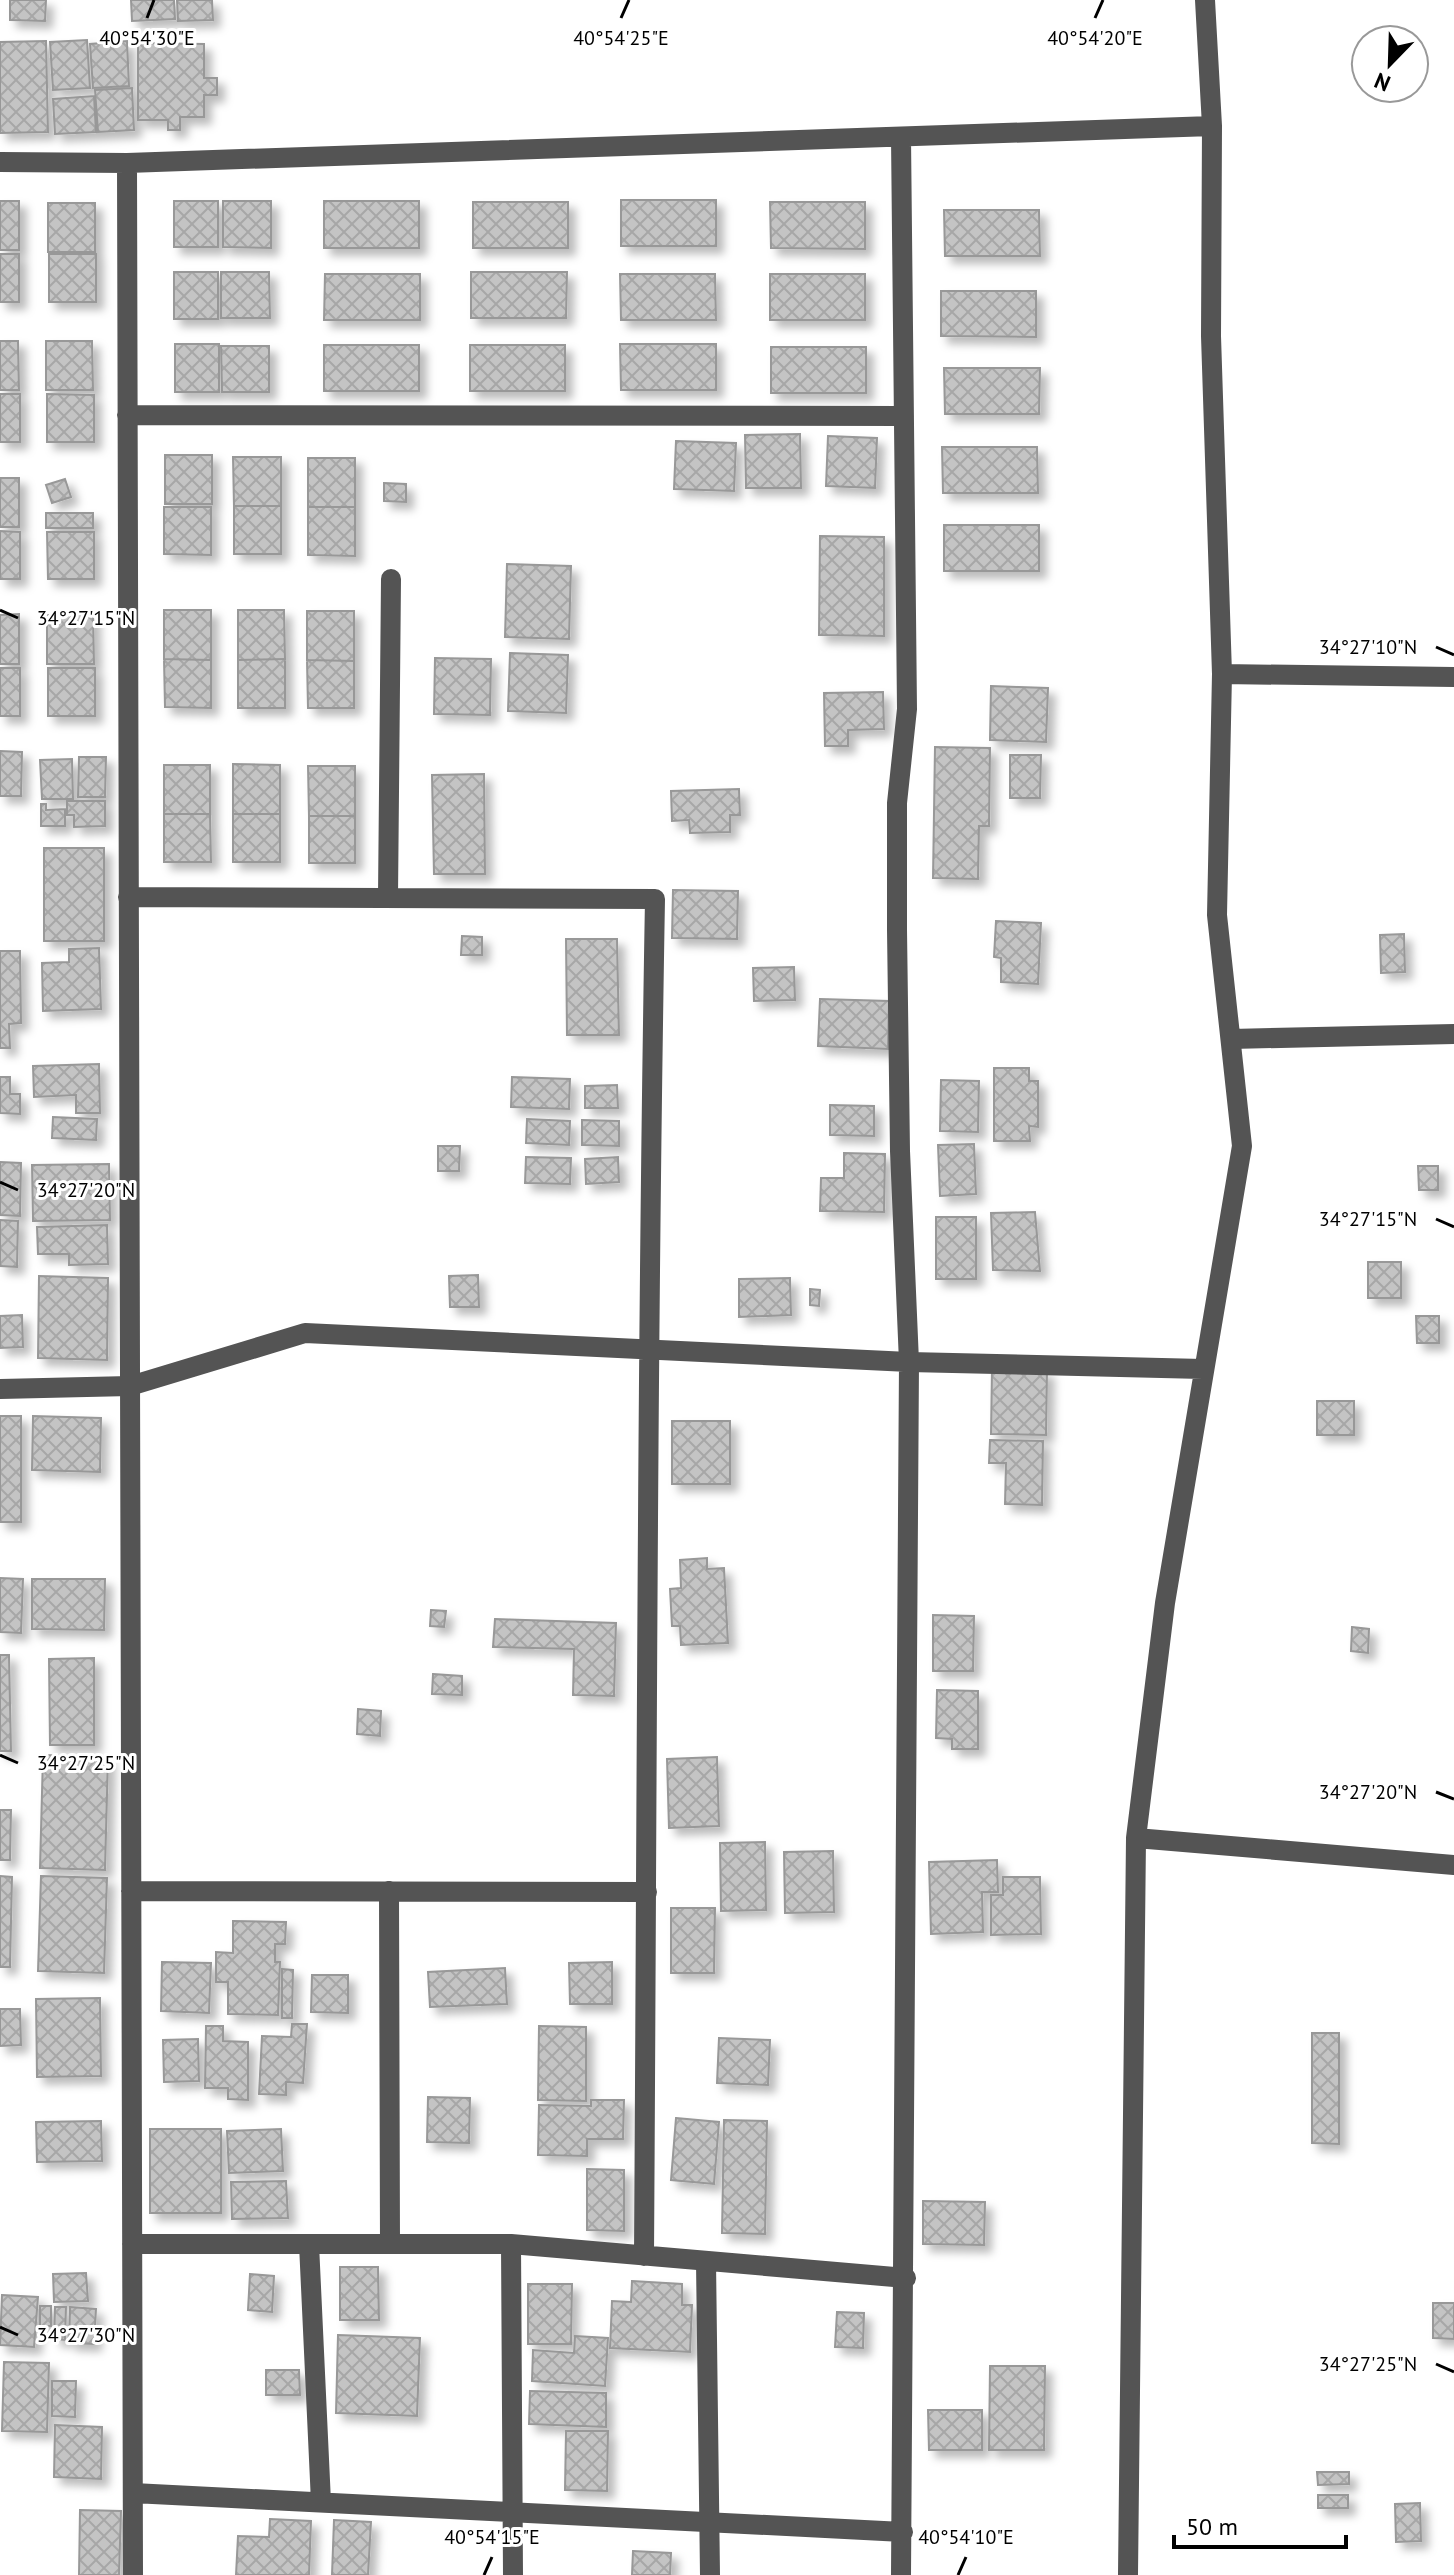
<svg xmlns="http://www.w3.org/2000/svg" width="1454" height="2575" viewBox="0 0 1454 2575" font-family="'PT Sans',sans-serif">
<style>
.building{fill:url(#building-cross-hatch);stroke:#989898;stroke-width:2;filter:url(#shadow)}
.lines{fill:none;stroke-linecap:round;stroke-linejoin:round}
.minor{stroke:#545454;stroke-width:20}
.ticks{fill:none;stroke:#000;stroke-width:3}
.ticks-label{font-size:20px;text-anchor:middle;fill:#000;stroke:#fff;stroke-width:6;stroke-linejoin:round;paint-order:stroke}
</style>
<defs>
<pattern id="building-cross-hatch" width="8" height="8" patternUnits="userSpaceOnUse" patternTransform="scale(2)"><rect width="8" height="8" fill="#c4c4c4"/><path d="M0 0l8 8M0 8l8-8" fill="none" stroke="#a7a7a7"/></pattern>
<filter id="shadow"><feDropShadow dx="7" dy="7" stdDeviation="4" flood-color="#0004"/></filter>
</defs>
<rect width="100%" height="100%" fill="#fff"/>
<!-- building -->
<path class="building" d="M 10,0 L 46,0 L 45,21 L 10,20 Z
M 131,0 L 174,0 L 175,19 L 132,21 Z
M 177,0 L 212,0 L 213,20 L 178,21 Z
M 87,40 L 90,88 L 53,90 L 50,42 Z
M 46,41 L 48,132 L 0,133 L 0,42 Z
M 127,41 L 129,86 L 93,88 L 90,44 Z
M 138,43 L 204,44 L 204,78 L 217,78 L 217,95 L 204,95 L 204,117 L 180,117 L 180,130 L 168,130 L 168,120 L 138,120 Z
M 132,88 L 134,130 L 98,132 L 95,90 Z
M 94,96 L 96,132 L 55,134 L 53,99 Z
M 621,200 L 716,200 L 716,246 L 621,246 Z
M 0,201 L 19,201 L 19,250 L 0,250 Z
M 174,201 L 218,201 L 218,247 L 174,247 Z
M 223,201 L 271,201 L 271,248 L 223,247 Z
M 324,201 L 419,201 L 419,248 L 324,248 Z
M 473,202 L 568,202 L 568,248 L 473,248 Z
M 770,202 L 865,202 L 865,249 L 771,248 Z
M 48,203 L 95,203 L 95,252 L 48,252 Z
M 944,210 L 1039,210 L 1040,256 L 945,256 Z
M 0,254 L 19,254 L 19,302 L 0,302 Z
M 49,254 L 96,254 L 96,302 L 49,302 Z
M 174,272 L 218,272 L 218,319 L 174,319 Z
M 221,272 L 269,272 L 270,318 L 221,318 Z
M 471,272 L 567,272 L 566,318 L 471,318 Z
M 325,274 L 420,274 L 420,320 L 324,320 Z
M 620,274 L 715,274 L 716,320 L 621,320 Z
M 770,274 L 865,274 L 865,320 L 770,320 Z
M 941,291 L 1036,291 L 1036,337 L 941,336 Z
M 0,341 L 18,341 L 19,390 L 0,390 Z
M 46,341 L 92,341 L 93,390 L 46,390 Z
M 175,344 L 219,344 L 219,392 L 175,392 Z
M 620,344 L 716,344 L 716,390 L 621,390 Z
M 324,345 L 419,345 L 419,391 L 324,391 Z
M 470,345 L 565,345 L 565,391 L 470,391 Z
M 221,346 L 269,346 L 269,392 L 222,392 Z
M 771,347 L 866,347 L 866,393 L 771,393 Z
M 944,368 L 1040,368 L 1039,414 L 945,414 Z
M 0,394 L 20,394 L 20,442 L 0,442 Z
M 47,394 L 94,395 L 94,442 L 47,442 Z
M 800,434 L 801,488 L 746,488 L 745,435 Z
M 828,436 L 877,438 L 875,488 L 826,486 Z
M 676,441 L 736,443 L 734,491 L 674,489 Z
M 942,447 L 1037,447 L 1038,493 L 943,493 Z
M 165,455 L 212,455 L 212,504 L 165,504 Z
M 233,457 L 281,457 L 281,506 L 234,506 Z
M 308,458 L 355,458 L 355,507 L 308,507 Z
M 0,478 L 19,478 L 19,527 L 0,527 Z
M 65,479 L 71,497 L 52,503 L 46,485 Z
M 384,483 L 406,484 L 406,502 L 384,501 Z
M 234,506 L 281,506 L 281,554 L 234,554 Z
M 164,507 L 211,507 L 211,555 L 164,554 Z
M 308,507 L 355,507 L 355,556 L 308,555 Z
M 46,513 L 93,513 L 93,528 L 46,528 Z
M 944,525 L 1039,525 L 1039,571 L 944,571 Z
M 0,531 L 20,532 L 20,579 L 0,579 Z
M 47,532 L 94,532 L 94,579 L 48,579 Z
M 820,536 L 884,537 L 884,636 L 819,635 Z
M 507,564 L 571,566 L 569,639 L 505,637 Z
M 164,610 L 211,610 L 211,660 L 164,659 Z
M 238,610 L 284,610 L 285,659 L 238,660 Z
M 307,611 L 354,611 L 354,661 L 307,660 Z
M 19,614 L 19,664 L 0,664 L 0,615 Z
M 47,615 L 93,615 L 94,664 L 47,664 Z
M 510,653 L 568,655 L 566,713 L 508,711 Z
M 435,658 L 491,659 L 490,715 L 434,714 Z
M 164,659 L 211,660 L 211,708 L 165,707 Z
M 285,659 L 285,708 L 238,708 L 238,660 Z
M 307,660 L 354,661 L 354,708 L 308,708 Z
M 0,668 L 20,668 L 20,716 L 0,716 Z
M 48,668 L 95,668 L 95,716 L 48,716 Z
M 991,686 L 1048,688 L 1046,742 L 990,740 Z
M 883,692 L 884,729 L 848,730 L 848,746 L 825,746 L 824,693 Z
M 935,747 L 990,748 L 989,826 L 979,826 L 978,879 L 933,878 Z
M 0,751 L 22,752 L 21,796 L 0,796 Z
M 1010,755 L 1041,755 L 1040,798 L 1010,798 Z
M 79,757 L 106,757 L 105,797 L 78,797 Z
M 72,759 L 73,799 L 42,799 L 40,760 Z
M 233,764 L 280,765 L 280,814 L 233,814 Z
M 164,765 L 210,765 L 210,814 L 164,814 Z
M 308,766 L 355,766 L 355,816 L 309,816 Z
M 484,774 L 485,874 L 434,874 L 432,775 Z
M 739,789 L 740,815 L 730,815 L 730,832 L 690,833 L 689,820 L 672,821 L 671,791 Z
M 67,801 L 105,801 L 105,826 L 74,827 L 74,815 L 67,815 Z
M 41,804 L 46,804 L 46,810 L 65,809 L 65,826 L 41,826 Z
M 164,814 L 210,814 L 211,862 L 164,862 Z
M 233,814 L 280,814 L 280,862 L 233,862 Z
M 309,816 L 355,816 L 355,863 L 309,863 Z
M 44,848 L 104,848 L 104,941 L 44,941 Z
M 673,890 L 738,891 L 737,939 L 672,938 Z
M 996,921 L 1041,923 L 1038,984 L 1001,982 L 1001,958 L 994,957 Z
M 1404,934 L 1405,972 L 1381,973 L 1380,935 Z
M 462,936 L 482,937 L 482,955 L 461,955 Z
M 566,939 L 617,939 L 619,1035 L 567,1035 Z
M 99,948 L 101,1009 L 43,1011 L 42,963 L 69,962 L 69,949 Z
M 0,951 L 20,951 L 21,1023 L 9,1024 L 10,1048 L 0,1048 Z
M 794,967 L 795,1000 L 754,1001 L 753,968 Z
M 820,999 L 889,1001 L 888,1049 L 818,1046 Z
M 99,1064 L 100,1113 L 76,1113 L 76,1095 L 34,1097 L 33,1066 Z
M 994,1068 L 1029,1068 L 1029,1081 L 1038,1081 L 1038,1127 L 1029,1126 L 1030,1141 L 994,1141 Z
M 0,1077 L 10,1077 L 10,1094 L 20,1094 L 20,1114 L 0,1113 Z
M 512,1077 L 570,1079 L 569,1109 L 511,1107 Z
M 941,1080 L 979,1081 L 978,1132 L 940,1131 Z
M 617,1085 L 618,1108 L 585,1108 L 585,1086 Z
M 830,1105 L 874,1106 L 874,1136 L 830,1135 Z
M 53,1117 L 97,1119 L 96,1140 L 52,1138 Z
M 527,1119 L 570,1121 L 569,1145 L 526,1143 Z
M 582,1120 L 619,1121 L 619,1146 L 582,1145 Z
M 974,1144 L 976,1194 L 940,1196 L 938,1145 Z
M 438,1146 L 460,1146 L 459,1171 L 438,1171 Z
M 844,1153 L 885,1154 L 884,1212 L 820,1211 L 821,1178 L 844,1178 Z
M 526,1157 L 571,1158 L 570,1184 L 525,1183 Z
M 618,1157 L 619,1182 L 586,1184 L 585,1159 Z
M 0,1162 L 21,1163 L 20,1216 L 0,1215 Z
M 109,1164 L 110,1220 L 33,1221 L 32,1165 Z
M 1418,1166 L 1438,1166 L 1438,1190 L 1419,1190 Z
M 1035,1212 L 1040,1271 L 993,1270 L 991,1213 Z
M 936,1217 L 976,1217 L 976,1279 L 936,1279 Z
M 0,1220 L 18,1221 L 17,1267 L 0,1266 Z
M 107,1225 L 108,1264 L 69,1265 L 69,1254 L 38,1254 L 37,1227 Z
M 1368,1262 L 1401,1262 L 1401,1298 L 1368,1298 Z
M 478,1275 L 479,1307 L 450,1307 L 449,1276 Z
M 39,1276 L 108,1278 L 107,1360 L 38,1358 Z
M 790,1278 L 791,1315 L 739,1317 L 739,1279 Z
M 810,1289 L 820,1290 L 819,1306 L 810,1305 Z
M 22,1315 L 23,1347 L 0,1348 L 0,1316 Z
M 1416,1316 L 1439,1316 L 1439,1343 L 1417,1343 Z
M 992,1369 L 1047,1371 L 1046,1435 L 991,1434 Z
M 1317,1401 L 1354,1401 L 1354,1435 L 1317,1435 Z
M 0,1416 L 21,1416 L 21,1522 L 0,1522 Z
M 33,1416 L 101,1418 L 100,1472 L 32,1470 Z
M 672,1421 L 730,1421 L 730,1484 L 672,1484 Z
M 990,1440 L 1043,1441 L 1042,1505 L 1005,1504 L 1006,1463 L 989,1463 Z
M 707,1558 L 707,1569 L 724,1568 L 728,1643 L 681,1645 L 680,1626 L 672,1626 L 670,1589 L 681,1588 L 680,1560 Z
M 0,1578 L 23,1579 L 21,1633 L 0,1632 Z
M 32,1579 L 105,1579 L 104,1630 L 32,1629 Z
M 431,1610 L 446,1611 L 444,1627 L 430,1626 Z
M 933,1615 L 974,1616 L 973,1671 L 933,1671 Z
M 495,1619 L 616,1623 L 614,1696 L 573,1695 L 574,1649 L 493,1647 Z
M 1352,1627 L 1369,1629 L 1368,1653 L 1351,1651 Z
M 0,1655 L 9,1655 L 11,1751 L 0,1751 Z
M 94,1658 L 94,1745 L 50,1745 L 49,1659 Z
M 433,1674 L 462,1676 L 462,1695 L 432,1694 Z
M 937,1690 L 978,1691 L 978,1749 L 952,1749 L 952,1739 L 936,1738 Z
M 358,1709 L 381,1711 L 380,1736 L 357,1734 Z
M 43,1755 L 108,1757 L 105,1870 L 40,1868 Z
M 717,1757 L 719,1826 L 669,1828 L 667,1759 Z
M 0,1810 L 11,1810 L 10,1860 L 0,1860 Z
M 765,1842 L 766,1910 L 721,1911 L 720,1843 Z
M 833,1851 L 834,1912 L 785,1913 L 784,1852 Z
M 997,1860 L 998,1892 L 982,1892 L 983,1932 L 931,1934 L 929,1862 Z
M 0,1876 L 12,1877 L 10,1967 L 0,1967 Z
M 41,1876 L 107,1878 L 104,1973 L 38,1971 Z
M 1003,1877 L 1040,1877 L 1041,1934 L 991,1935 L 991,1895 L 1003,1895 Z
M 671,1908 L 715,1908 L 714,1973 L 671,1973 Z
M 233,1921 L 286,1922 L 285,1944 L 275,1944 L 275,1962 L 280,1962 L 278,2015 L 228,2014 L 228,1982 L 216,1982 L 216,1952 L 233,1953 Z
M 162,1962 L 211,1963 L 209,2013 L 161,2011 Z
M 612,1962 L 612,2004 L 570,2004 L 569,1963 Z
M 505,1968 L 507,2004 L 430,2007 L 428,1972 Z
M 282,1969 L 293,1970 L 292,2018 L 282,2018 Z
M 312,1975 L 348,1975 L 348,2013 L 311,2012 Z
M 100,1998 L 101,2076 L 37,2077 L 36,1999 Z
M 0,2009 L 20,2009 L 21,2045 L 0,2046 Z
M 292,2024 L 307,2024 L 303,2083 L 286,2082 L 286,2095 L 259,2094 L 262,2036 L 291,2037 Z
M 206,2026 L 223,2026 L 223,2041 L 248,2042 L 248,2100 L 228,2099 L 228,2088 L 205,2088 Z
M 539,2026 L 586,2027 L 586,2101 L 538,2100 Z
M 1312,2033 L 1339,2033 L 1339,2144 L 1312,2143 Z
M 719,2038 L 770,2040 L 768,2085 L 717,2083 Z
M 198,2039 L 199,2081 L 164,2082 L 163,2040 Z
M 428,2097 L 470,2098 L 469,2143 L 427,2142 Z
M 591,2100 L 624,2100 L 623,2139 L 587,2139 L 587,2156 L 538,2155 L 539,2105 L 591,2106 Z
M 676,2118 L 719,2122 L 714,2184 L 671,2180 Z
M 724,2120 L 767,2121 L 765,2234 L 722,2233 Z
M 101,2121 L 102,2161 L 37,2162 L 36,2122 Z
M 150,2129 L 221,2129 L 221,2213 L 150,2213 Z
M 281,2129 L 283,2171 L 229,2173 L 227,2131 Z
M 587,2169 L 624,2170 L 624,2231 L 587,2230 Z
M 286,2181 L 288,2218 L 232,2219 L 231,2182 Z
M 923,2201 L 985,2202 L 984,2245 L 923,2244 Z
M 340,2267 L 378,2267 L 379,2320 L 340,2320 Z
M 86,2273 L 88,2301 L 54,2302 L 53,2274 Z
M 250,2274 L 274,2276 L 272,2312 L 248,2310 Z
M 632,2281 L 682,2284 L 682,2305 L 692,2305 L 690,2352 L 610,2348 L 612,2301 L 631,2302 Z
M 528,2284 L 572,2284 L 571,2344 L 528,2344 Z
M 2,2295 L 38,2297 L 34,2347 L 0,2345 Z
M 1433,2303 L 1454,2303 L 1454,2339 L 1433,2338 Z
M 40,2306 L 51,2306 L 51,2326 L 40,2326 Z
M 55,2307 L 66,2307 L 65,2340 L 54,2339 Z
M 70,2307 L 96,2309 L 94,2344 L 69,2343 Z
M 837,2312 L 864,2313 L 863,2348 L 835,2347 Z
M 338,2335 L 420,2338 L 417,2416 L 336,2413 Z
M 575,2336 L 608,2338 L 605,2386 L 532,2381 L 533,2350 L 574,2353 Z
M 4,2362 L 49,2363 L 47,2432 L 2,2431 Z
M 990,2366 L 1045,2366 L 1044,2450 L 989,2450 Z
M 266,2370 L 299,2370 L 300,2395 L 266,2395 Z
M 52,2381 L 76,2381 L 75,2417 L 52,2416 Z
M 530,2391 L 606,2393 L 606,2427 L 529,2424 Z
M 928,2410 L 982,2410 L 982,2450 L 929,2450 Z
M 55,2425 L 102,2427 L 101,2479 L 54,2477 Z
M 566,2431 L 608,2431 L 607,2491 L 565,2490 Z
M 1317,2472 L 1349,2472 L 1349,2484 L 1318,2485 Z
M 1318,2495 L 1348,2495 L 1348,2508 L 1318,2508 Z
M 1420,2503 L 1421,2541 L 1396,2542 L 1395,2504 Z
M 80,2510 L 121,2511 L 119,2575 L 79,2575 Z
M 270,2519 L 311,2521 L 309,2575 L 236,2575 L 238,2536 L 269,2537 Z
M 334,2520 L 371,2522 L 368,2575 L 332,2575 Z
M 633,2551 L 671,2553 L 670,2575 L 632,2575 Z"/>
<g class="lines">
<!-- minor -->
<path class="minor" d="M 901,137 L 907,709 L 897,803 L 897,930 L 900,1151 L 909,1362 L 901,2575
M 0,162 L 127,163 L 1212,126
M 127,163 L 133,2575
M 127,415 L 904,416
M 1222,674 L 1454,677
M 128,897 L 655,899 C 647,1351 647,1803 644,2256
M 388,897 L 391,579
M 1231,1039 L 1454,1034
M 0,1389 L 130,1386 L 305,1333 L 909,1362 L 1203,1369
M 1136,1838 L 1454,1865
M 131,1891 L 647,1892
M 389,1891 L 390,2244
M 132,2244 L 511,2244 L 906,2278
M 309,2244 L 321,2502
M 511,2244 L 513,2575
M 706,2261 L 710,2575
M 133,2493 L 903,2532
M 1128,2575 L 1136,1838 L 1165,1603 L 1242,1146 L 1217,915 L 1222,674 L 1211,336 L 1212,126 L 1205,0"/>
</g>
<!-- ticks -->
<path class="ticks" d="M 147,18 L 154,0M 621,18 L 629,0M 1095,18 L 1103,0M 0,610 L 18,618M 1436,647 L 1454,655M 0,1182 L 18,1190M 1436,1219 L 1454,1227M 0,1755 L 18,1763M 1436,1792 L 1454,1799M 0,2327 L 18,2335M 1436,2364 L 1454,2372M 484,2575 L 492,2557M 958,2575 L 966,2557"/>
<g class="ticks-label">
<text x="147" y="45">40°54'30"E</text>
<text x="1095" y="45">40°54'20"E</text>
<text x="621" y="45">40°54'25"E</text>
<text x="86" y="625">34°27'15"N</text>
<text x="1368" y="654">34°27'10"N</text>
<text x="86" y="1197">34°27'20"N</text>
<text x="1368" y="1226">34°27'15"N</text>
<text x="86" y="1770">34°27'25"N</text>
<text x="1368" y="1799">34°27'20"N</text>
<text x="86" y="2342">34°27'30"N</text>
<text x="1368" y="2371">34°27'25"N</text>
<text x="492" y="2544">40°54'15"E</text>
<text x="966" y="2544">40°54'10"E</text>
</g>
<!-- north arrow -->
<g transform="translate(1390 64) rotate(203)"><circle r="38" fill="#ffffff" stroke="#999999" stroke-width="2"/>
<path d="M0-6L14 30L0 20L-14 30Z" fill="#000000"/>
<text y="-12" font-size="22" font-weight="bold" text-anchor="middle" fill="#000000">N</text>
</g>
<!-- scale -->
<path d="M1174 2535v12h172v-12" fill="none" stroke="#000000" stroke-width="4"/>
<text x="1186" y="2535" font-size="24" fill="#000000" stroke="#ffffff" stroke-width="6" paint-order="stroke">50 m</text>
</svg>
